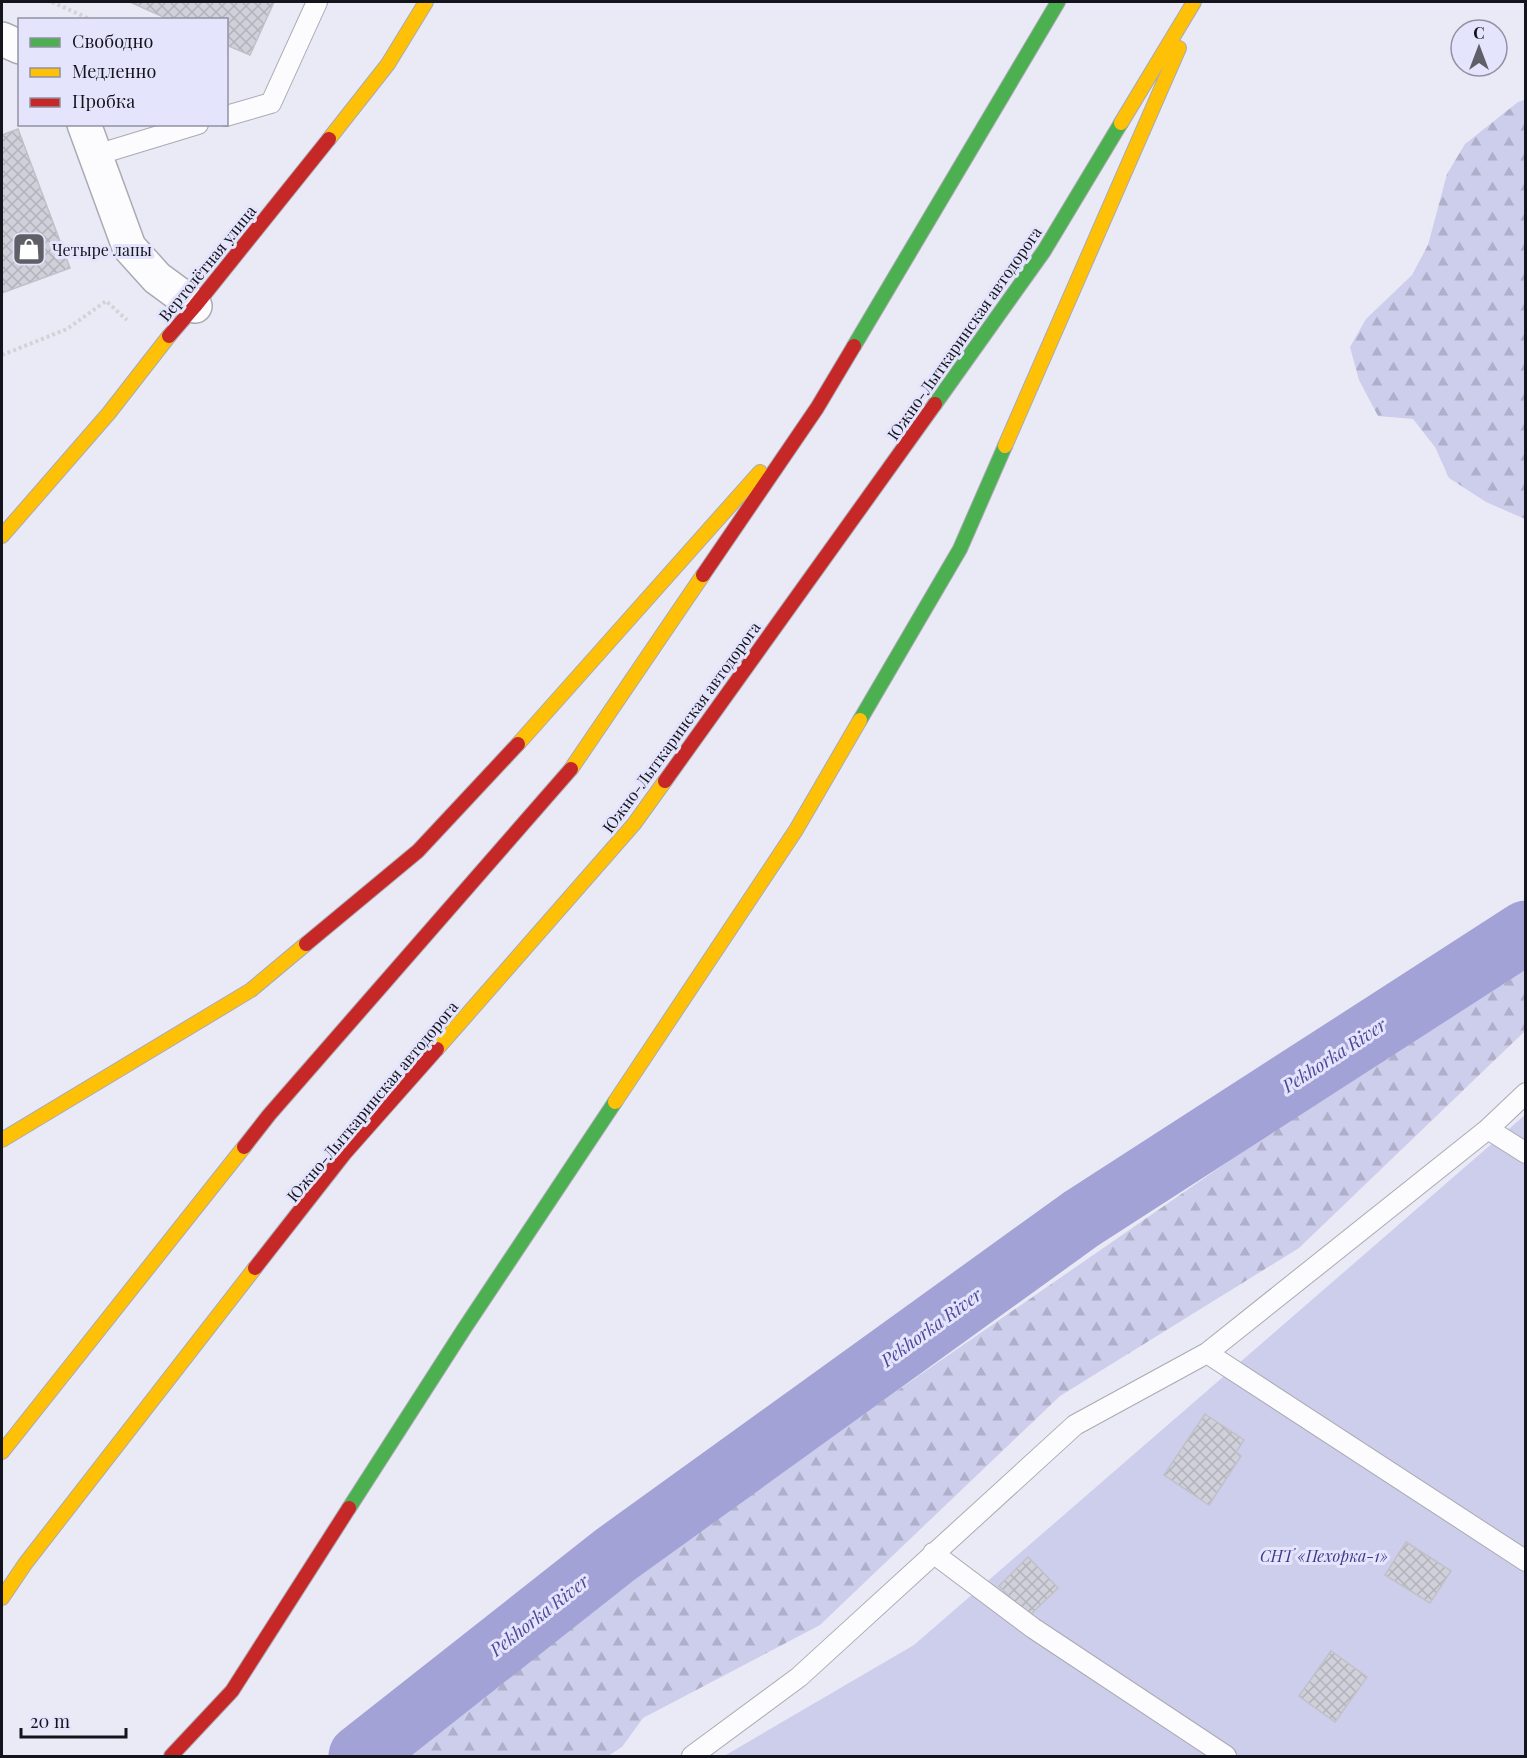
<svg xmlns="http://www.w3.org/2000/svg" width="1527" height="1758" viewBox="0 0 1527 1758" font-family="'Playfair Display',serif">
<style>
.forest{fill:url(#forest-firs)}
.green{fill:#cdcdec}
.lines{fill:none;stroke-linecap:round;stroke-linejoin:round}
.river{stroke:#a3a2d6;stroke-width:63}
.building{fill:url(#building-cross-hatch);stroke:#c0c0c9;stroke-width:1.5}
.lane-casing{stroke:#aaaab3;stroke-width:22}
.street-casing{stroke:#aaaab3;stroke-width:36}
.fast-casing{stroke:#aaaab3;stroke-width:16}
.slow-casing{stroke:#aaaab3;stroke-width:16}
.jam-casing{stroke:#aaaab3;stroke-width:16}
.path{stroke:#d3d3d7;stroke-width:4;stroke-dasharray:3 3;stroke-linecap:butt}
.lane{stroke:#fcfcfe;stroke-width:20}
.street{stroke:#fcfcfe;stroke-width:33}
.fast{stroke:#4caf50;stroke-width:14}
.slow{stroke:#ffc107;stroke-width:14}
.jam{stroke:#c62828;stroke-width:14}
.labels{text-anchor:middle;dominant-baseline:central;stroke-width:6;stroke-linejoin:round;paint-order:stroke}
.poi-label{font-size:16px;fill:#14141c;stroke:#e4e5fc;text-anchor:start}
.street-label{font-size:16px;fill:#14141c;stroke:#e4e5fc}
.park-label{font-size:16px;font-style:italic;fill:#42388b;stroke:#e4e5fc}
.water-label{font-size:18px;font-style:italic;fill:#4e4699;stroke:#e4e5fc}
</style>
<defs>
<pattern id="forest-firs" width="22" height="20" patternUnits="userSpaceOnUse" patternTransform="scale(1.5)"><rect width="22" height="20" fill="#cdcdec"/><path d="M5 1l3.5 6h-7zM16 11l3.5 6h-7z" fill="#afafca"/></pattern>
<pattern id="building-cross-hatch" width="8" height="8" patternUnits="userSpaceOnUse" patternTransform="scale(1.5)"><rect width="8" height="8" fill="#d0d0da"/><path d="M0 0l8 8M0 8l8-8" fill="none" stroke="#b2b2ba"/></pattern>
</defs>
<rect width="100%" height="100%" fill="#eaeaf6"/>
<!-- forest -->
<path class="forest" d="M 1525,100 L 1526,100 L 1525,519 L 1486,502 L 1449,478 L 1435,447 L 1413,419 L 1378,416 L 1359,380 L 1350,347 L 1366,319 L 1412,275 L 1428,245 L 1447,174 L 1465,144 L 1518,102 Z
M 1525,956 L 1525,1031 L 1299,1248 L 1060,1396 L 820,1625 L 643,1718 L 622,1747 L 608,1756 L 395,1756 L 592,1602 Z"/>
<!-- green -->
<path class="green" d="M 1525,1115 L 1525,1756 L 724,1756 L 914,1645 Z"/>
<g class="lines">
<!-- river -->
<path class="river" d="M 360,1756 L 615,1555 L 1081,1219 L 1526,932"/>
</g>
<!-- building -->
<path class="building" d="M 130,2 L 274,2 L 250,55 L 226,45 L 226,20 L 170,20 Z
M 18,129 L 70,268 L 2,293 L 2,135 Z
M 1205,1414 L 1244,1440 L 1236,1452 L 1241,1456 L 1209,1505 L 1164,1475 Z
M 1406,1542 L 1451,1571 L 1430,1603 L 1385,1575 Z
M 1028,1557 L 1058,1588 L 1029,1616 L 999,1586 Z
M 1331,1651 L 1367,1677 L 1335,1722 L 1299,1696 Z"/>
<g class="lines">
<!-- lane casing -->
<g class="lane-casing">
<path id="lane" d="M 226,116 L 271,103 L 317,2
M 96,155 L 198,124
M 1488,1129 L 1526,1153
M 1207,1353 L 1526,1561
M 933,1553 L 1033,1628 L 1226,1756
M 692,1756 L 799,1677 L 1075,1425 L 1207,1353 L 1488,1129 L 1526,1093"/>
</g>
<!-- street casing -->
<g class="street-casing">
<path id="street" d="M 2,39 L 20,47
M 84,124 L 129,247 L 157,278 L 195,306"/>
</g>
<!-- fast casing -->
<g class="fast-casing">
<path id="fast" d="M 854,346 L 1058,2
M 935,404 L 1044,251 L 1121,123
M 860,720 L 960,549 L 1005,446
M 349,1508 L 464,1329 L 615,1102"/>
</g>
<!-- slow casing -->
<g class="slow-casing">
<path id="slow" d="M 1121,123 L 1194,2
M 329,139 L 388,64 L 426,2
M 1005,446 L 1179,48
M 2,536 L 109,413 L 169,336
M 518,744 L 760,472
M 571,769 L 703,575
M 437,1049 L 634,824 L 665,781
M 615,1102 L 796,830 L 860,720
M 2,1140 L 251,990 L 306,944
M 2,1452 L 244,1147
M 2,1598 L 25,1564 L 255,1268"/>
</g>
<!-- jam casing -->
<g class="jam-casing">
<path id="jam" d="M 169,336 L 195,306 L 329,139
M 703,575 L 817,408 L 854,346
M 665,781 L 935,404
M 306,944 L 418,851 L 518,744
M 244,1147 L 269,1115 L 571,769
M 255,1268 L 345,1153 L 437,1049
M 171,1756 L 232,1691 L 349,1508"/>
</g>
<!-- path -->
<path class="path" d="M 52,2 L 92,20
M 2,355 L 67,329 L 106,301 L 127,320"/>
<!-- lane -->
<use href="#lane" class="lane"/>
<!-- street -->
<use href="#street" class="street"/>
<!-- fast -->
<use href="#fast" class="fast"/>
<!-- slow -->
<use href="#slow" class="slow"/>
<!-- jam -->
<use href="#jam" class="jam"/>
</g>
<!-- icons -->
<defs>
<g id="shop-square" transform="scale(1.725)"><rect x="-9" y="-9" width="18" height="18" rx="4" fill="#5f5f68" stroke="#e4e5fc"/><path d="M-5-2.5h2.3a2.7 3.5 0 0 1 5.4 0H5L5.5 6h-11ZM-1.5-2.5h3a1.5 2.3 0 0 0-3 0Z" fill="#fff"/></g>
</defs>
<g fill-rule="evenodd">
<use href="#shop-square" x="29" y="249"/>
</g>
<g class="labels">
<!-- poi labels -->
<g class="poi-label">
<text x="52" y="249">Четыре лапы</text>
</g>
<!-- street labels -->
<g class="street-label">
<text transform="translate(207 263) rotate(-51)">Вертолётная улица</text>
<text transform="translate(964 333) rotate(-55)">Южно-Лыткаринская автодорога</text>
<text transform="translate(681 727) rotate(-54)">Южно-Лыткаринская автодорога</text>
<text transform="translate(372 1101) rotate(-50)">Южно-Лыткаринская автодорога</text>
</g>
<!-- park labels -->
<g class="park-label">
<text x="1324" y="1555">СНТ «Пехорка-1»</text>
</g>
<!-- water labels -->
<g class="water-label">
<text transform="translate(1334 1055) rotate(-33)">Pekhorka River</text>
<text transform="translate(931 1327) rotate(-36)">Pekhorka River</text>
<text transform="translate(539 1615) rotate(-38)">Pekhorka River</text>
</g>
</g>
<!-- border -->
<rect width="1527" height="1758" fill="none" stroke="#14141c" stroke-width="6"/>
<!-- legend -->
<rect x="18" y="18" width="210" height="108" fill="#e4e5fc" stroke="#9191a2" stroke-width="1.5"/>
<rect x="30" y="38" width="30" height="9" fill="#4caf50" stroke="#9191a2" stroke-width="1.5"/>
<text x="72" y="48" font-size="18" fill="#14141c">Свободно</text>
<rect x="30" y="68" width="30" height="9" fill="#ffc107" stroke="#9191a2" stroke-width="1.5"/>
<text x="72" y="78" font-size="18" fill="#14141c">Медленно</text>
<rect x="30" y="98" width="30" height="9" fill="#c62828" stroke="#9191a2" stroke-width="1.5"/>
<text x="72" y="108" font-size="18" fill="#14141c">Пробка</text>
<!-- north arrow -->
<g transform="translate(1479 48)"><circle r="28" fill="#e4e5fc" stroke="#9191a2" stroke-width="1.5"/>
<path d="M0-4.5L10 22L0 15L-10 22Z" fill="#5f5f68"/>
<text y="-9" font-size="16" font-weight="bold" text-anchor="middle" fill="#14141c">С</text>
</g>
<!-- scale -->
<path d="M21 1728v9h105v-9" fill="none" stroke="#14141c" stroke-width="3"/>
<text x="30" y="1728" font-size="18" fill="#14141c" stroke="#e4e5fc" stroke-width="4.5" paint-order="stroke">20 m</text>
</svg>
